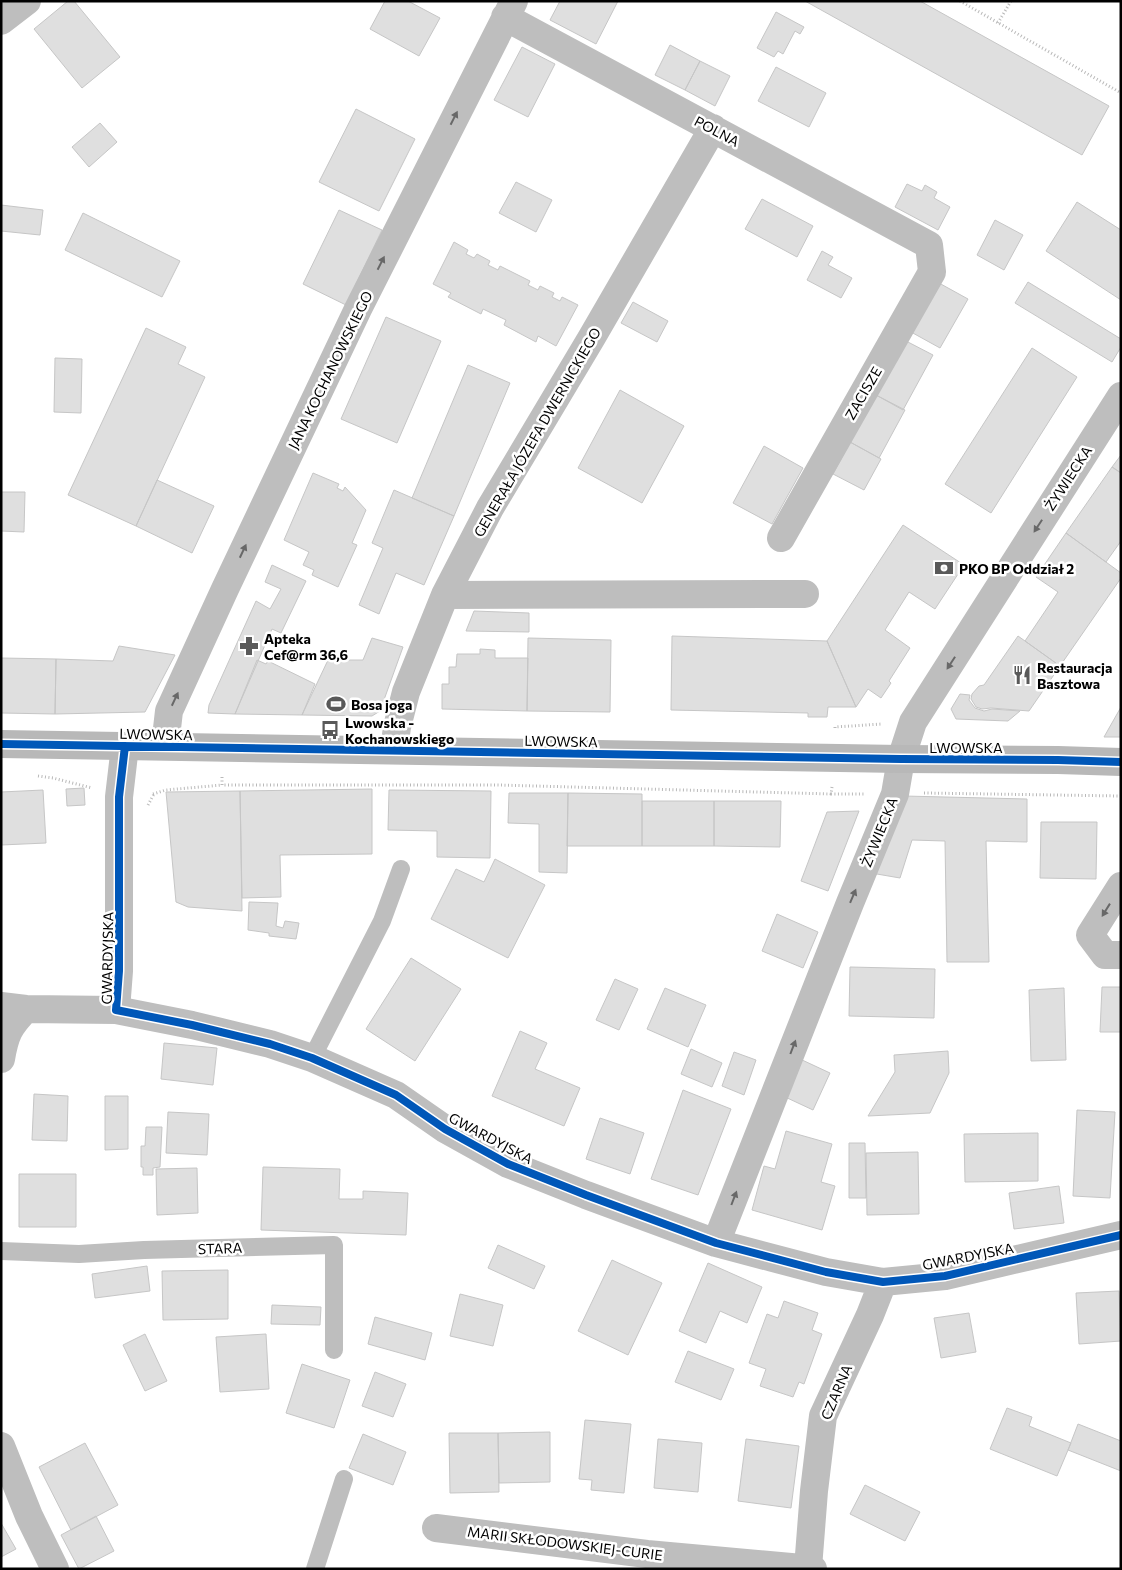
<svg xmlns="http://www.w3.org/2000/svg" width="1122" height="1570" viewBox="0 0 1122 1570" font-family="Commissioner,sans-serif">
<style>
.building{fill:#dfdfdf;stroke:#c6c6c6}
.lines{fill:none;stroke-linecap:round;stroke-linejoin:round}
.path{stroke:#b9b9b9;stroke-width:3;stroke-dasharray:1 2.5;stroke-linecap:butt}
.lane{stroke:#bebebe;stroke-width:18}
.street{stroke:#bebebe;stroke-width:28}
.secondary{stroke:#b8b8b8;stroke-width:28}
.cycleway-casing{stroke:#fff;stroke-width:11}
.cycleway{stroke:#0057b8;stroke-width:8}
.oneway{fill:#686868}
.labels{text-anchor:middle;dominant-baseline:central;stroke-width:5;stroke-linejoin:round;paint-order:stroke}
.street-label{font-size:14px;fill:#000;stroke:#fff}
.poi-label{font-size:14px;font-weight:bold;fill:#000;stroke:#fff;text-anchor:start}
</style>
<rect width="100%" height="100%" fill="#fff"/>
<!-- building -->
<path class="building" d="M 68,1 L 74,1 L 120,57 L 82,88 L 34,29 Z
M 385,1 L 408,1 L 440,18 L 419,56 L 370,29 Z
M 560,1 L 618,1 L 596,44 L 550,20 Z
M 805,1 L 920,1 L 1109,106 L 1082,155 Z
M 776,12 L 804,27 L 800,34 L 795,31 L 783,54 L 778,51 L 774,57 L 757,48 Z
M 670,45 L 700,61 L 685,90 L 655,75 Z
M 522,47 L 555,64 L 528,117 L 494,100 Z
M 700,61 L 730,76 L 715,106 L 685,90 Z
M 776,67 L 826,93 L 809,127 L 758,101 Z
M 356,109 L 415,139 L 379,211 L 319,182 Z
M 100,123 L 117,142 L 89,167 L 72,147 Z
M 516,182 L 552,200 L 536,232 L 499,213 Z
M 907,184 L 922,191 L 925,185 L 937,192 L 934,198 L 950,207 L 938,230 L 895,207 Z
M 762,199 L 813,226 L 797,257 L 745,229 Z
M 1077,202 L 1121,230 L 1121,300 L 1046,251 Z
M 1,205 L 43,210 L 40,235 L 1,231 Z
M 339,210 L 382,230 L 346,305 L 303,284 Z
M 83,213 L 180,261 L 162,297 L 65,250 Z
M 995,220 L 1023,235 L 1004,270 L 977,255 Z
M 454,242 L 468,250 L 466,254 L 474,258 L 477,254 L 490,261 L 488,265 L 498,270 L 500,266 L 530,281 L 528,285 L 538,290 L 540,286 L 554,293 L 552,297 L 560,301 L 562,297 L 578,305 L 556,346 L 538,336 L 536,342 L 504,325 L 506,320 L 483,309 L 481,314 L 448,297 L 451,293 L 433,284 Z
M 822,251 L 833,257 L 828,265 L 852,278 L 841,298 L 807,280 Z
M 1028,282 L 1121,339 L 1121,347 L 1112,362 L 1015,303 Z
M 939,283 L 968,299 L 940,348 L 911,332 Z
M 633,302 L 668,321 L 657,342 L 621,323 Z
M 386,317 L 441,341 L 397,443 L 341,419 Z
M 146,328 L 186,347 L 178,364 L 205,377 L 136,526 L 68,495 Z
M 906,341 L 933,355 L 903,410 L 876,395 Z
M 1032,348 L 1077,377 L 991,513 L 945,484 Z
M 55,358 L 82,359 L 81,413 L 54,412 Z
M 468,365 L 510,383 L 454,516 L 412,498 Z
M 620,390 L 684,426 L 642,503 L 578,468 Z
M 876,395 L 905,410 L 879,458 L 850,442 Z
M 850,442 L 881,459 L 864,490 L 833,474 Z
M 764,446 L 803,468 L 772,524 L 733,503 Z
M 1121,455 L 1121,473 L 1112,467 Z
M 1112,467 L 1121,473 L 1121,541 L 1106,562 L 1066,533 Z
M 313,473 L 339,484 L 337,488 L 343,491 L 345,487 L 366,510 L 352,543 L 357,545 L 338,587 L 312,575 L 314,570 L 303,565 L 309,552 L 284,540 Z
M 157,480 L 214,506 L 192,553 L 136,526 Z
M 394,490 L 454,516 L 424,585 L 396,573 L 379,614 L 359,605 L 383,548 L 372,543 Z
M 1,492 L 25,492 L 24,532 L 1,531 Z
M 903,525 L 964,565 L 935,609 L 909,592 L 885,630 L 910,648 L 889,681 L 891,683 L 881,698 L 868,689 L 856,707 L 827,641 Z
M 1066,533 L 1121,573 L 1121,578 L 1060,666 L 1025,641 L 1058,592 L 1036,577 Z
M 272,565 L 306,581 L 281,633 L 272,629 L 235,714 L 208,713 L 209,705 L 256,601 L 270,609 L 281,589 L 265,582 Z
M 474,611 L 529,613 L 529,632 L 466,631 Z
M 672,636 L 827,641 L 856,707 L 828,707 L 827,717 L 808,717 L 808,713 L 671,710 Z
M 1018,636 L 1060,666 L 1029,711 L 991,708 L 982,709 L 976,707 L 971,699 L 972,694 L 979,686 L 984,685 Z
M 372,638 L 403,647 L 380,711 L 372,716 L 302,715 L 328,660 L 363,660 Z
M 528,638 L 611,640 L 610,712 L 527,711 Z
M 119,646 L 175,655 L 145,712 L 55,714 L 56,659 L 113,661 Z
M 480,649 L 495,650 L 495,658 L 528,658 L 527,711 L 442,709 L 442,684 L 449,684 L 449,667 L 456,667 L 457,654 L 480,654 Z
M 1,658 L 56,659 L 55,714 L 1,713 Z
M 257,660 L 266,664 L 268,661 L 315,684 L 302,715 L 235,714 Z
M 960,694 L 970,695 L 969,700 L 975,708 L 984,711 L 992,709 L 1020,711 L 1008,721 L 956,719 L 951,709 Z
M 1121,707 L 1121,737 L 1104,737 Z
M 84,788 L 85,805 L 67,806 L 66,789 Z
M 372,789 L 372,854 L 280,855 L 281,897 L 242,898 L 240,791 Z
M 43,790 L 46,843 L 1,845 L 1,792 Z
M 389,790 L 491,791 L 490,858 L 437,857 L 437,831 L 388,830 Z
M 240,791 L 242,911 L 188,907 L 176,902 L 166,792 Z
M 509,793 L 568,793 L 567,873 L 539,872 L 539,824 L 508,823 Z
M 568,793 L 642,794 L 642,846 L 567,846 Z
M 904,796 L 1027,799 L 1027,842 L 986,841 L 989,962 L 947,962 L 945,841 L 912,840 L 900,878 L 871,873 Z
M 642,801 L 714,801 L 714,846 L 642,846 Z
M 714,801 L 781,801 L 780,847 L 714,846 Z
M 859,811 L 828,891 L 801,881 L 827,812 Z
M 1041,822 L 1097,822 L 1096,879 L 1040,878 Z
M 495,859 L 545,885 L 508,958 L 431,919 L 456,869 L 484,882 Z
M 249,902 L 278,903 L 276,926 L 283,928 L 285,921 L 299,923 L 296,939 L 269,936 L 269,933 L 248,930 Z
M 777,914 L 818,932 L 803,968 L 762,951 Z
M 411,958 L 461,989 L 415,1061 L 366,1029 Z
M 850,967 L 935,969 L 934,1018 L 849,1016 Z
M 615,979 L 638,989 L 619,1030 L 596,1020 Z
M 1102,987 L 1121,987 L 1121,1032 L 1100,1032 Z
M 665,988 L 706,1005 L 688,1047 L 647,1029 Z
M 1064,988 L 1066,1060 L 1031,1061 L 1029,990 Z
M 520,1031 L 547,1043 L 535,1069 L 580,1088 L 564,1126 L 492,1096 Z
M 164,1043 L 217,1048 L 213,1085 L 161,1079 Z
M 691,1049 L 722,1063 L 712,1087 L 681,1074 Z
M 948,1051 L 949,1073 L 930,1113 L 868,1116 L 895,1072 L 894,1055 Z
M 734,1052 L 756,1060 L 744,1095 L 722,1086 Z
M 800,1059 L 830,1073 L 813,1110 L 783,1096 Z
M 683,1090 L 731,1109 L 698,1195 L 651,1179 Z
M 34,1094 L 68,1096 L 67,1141 L 32,1140 Z
M 105,1096 L 128,1096 L 128,1149 L 105,1150 Z
M 1077,1110 L 1115,1112 L 1110,1198 L 1073,1196 Z
M 168,1112 L 209,1114 L 207,1155 L 166,1153 Z
M 600,1118 L 644,1133 L 630,1174 L 586,1159 Z
M 146,1127 L 162,1127 L 160,1167 L 153,1168 L 153,1175 L 143,1175 L 143,1167 L 141,1167 L 141,1146 L 145,1146 Z
M 786,1131 L 832,1144 L 821,1182 L 835,1186 L 822,1230 L 752,1210 L 764,1166 L 775,1169 Z
M 1038,1133 L 1038,1181 L 965,1182 L 964,1134 Z
M 849,1143 L 865,1143 L 866,1198 L 849,1198 Z
M 918,1152 L 919,1214 L 867,1215 L 866,1153 Z
M 263,1167 L 340,1169 L 339,1199 L 363,1199 L 363,1191 L 408,1193 L 406,1235 L 261,1230 Z
M 197,1168 L 198,1213 L 157,1215 L 156,1169 Z
M 19,1174 L 76,1174 L 76,1227 L 19,1227 Z
M 1059,1186 L 1064,1223 L 1014,1229 L 1009,1193 Z
M 498,1245 L 545,1266 L 534,1289 L 488,1268 Z
M 612,1260 L 662,1283 L 628,1355 L 578,1331 Z
M 708,1263 L 762,1287 L 747,1323 L 720,1311 L 706,1343 L 679,1331 Z
M 147,1266 L 150,1291 L 95,1298 L 92,1274 Z
M 228,1270 L 228,1319 L 163,1320 L 162,1271 Z
M 1119,1291 L 1121,1341 L 1079,1344 L 1076,1293 Z
M 460,1294 L 503,1305 L 493,1346 L 450,1336 Z
M 784,1301 L 818,1313 L 812,1330 L 822,1334 L 804,1384 L 799,1382 L 793,1397 L 760,1386 L 766,1369 L 749,1363 L 767,1314 L 778,1318 Z
M 272,1305 L 321,1307 L 320,1325 L 271,1324 Z
M 969,1313 L 976,1352 L 941,1358 L 934,1318 Z
M 375,1317 L 432,1333 L 425,1360 L 368,1344 Z
M 145,1334 L 167,1381 L 145,1391 L 123,1345 Z
M 266,1334 L 269,1389 L 220,1392 L 216,1337 Z
M 688,1351 L 734,1369 L 721,1400 L 675,1382 Z
M 302,1364 L 350,1380 L 334,1428 L 286,1413 Z
M 375,1372 L 406,1384 L 393,1417 L 362,1406 Z
M 1007,1408 L 1032,1417 L 1029,1426 L 1071,1443 L 1057,1476 L 990,1449 Z
M 585,1420 L 631,1424 L 624,1493 L 591,1490 L 592,1480 L 579,1479 Z
M 1078,1424 L 1121,1441 L 1121,1471 L 1068,1450 Z
M 550,1432 L 550,1482 L 499,1483 L 498,1433 Z
M 449,1433 L 498,1433 L 499,1492 L 450,1493 Z
M 363,1434 L 406,1452 L 393,1485 L 349,1468 Z
M 658,1439 L 702,1443 L 698,1492 L 654,1488 Z
M 746,1439 L 799,1446 L 791,1508 L 738,1501 Z
M 85,1443 L 118,1505 L 71,1530 L 39,1467 Z
M 865,1485 L 920,1512 L 905,1541 L 850,1514 Z
M 96,1516 L 114,1551 L 79,1569 L 61,1535 Z
M 1,1523 L 16,1549 L 1,1557 Z"/>
<g class="lines">
<!-- path -->
<path class="path" d="M 960,1 L 1121,93
M 998,23 L 1011,1
M 835,728 L 835,727 L 882,724
M 38,776 L 53,778 L 92,788
M 222,777 L 222,785 L 498,785 L 831,794
M 832,787 L 831,794 L 865,794
M 924,793 L 1121,796
M 153,794 L 166,790 L 222,785
M 148,805 L 154,794"/>
<!-- lane -->
<path class="lane" d="M 312,1058 L 382,921 L 401,869
M 1,1251 L 79,1254 L 144,1250 L 334,1245 L 334,1350
M 315,1569 L 344,1479"/>
<!-- street -->
<path class="street" d="M 505,17 L 929,245 L 932,272 L 781,538
M 1,21 L 27,1
M 445,595 L 805,594
M 125,746 L 119,797 L 119,971 L 116,1010 L 192,1025 L 270,1044 L 312,1058 L 396,1095 L 445,1129 L 508,1164 L 586,1195 L 716,1243 L 826,1272 L 883,1282 L 945,1276 L 1121,1235
M 165,746 L 169,711 L 225,589 L 358,309 L 514,1
M 394,750 L 397,727 L 406,692 L 445,595 L 490,508 L 592,337 L 713,128
M 1121,886 L 1090,935 L 1105,955 L 1121,955
M 1,1006 L 26,1009 L 116,1010
M 1,1059 C 5,1035 9,1026 26,1009
M 716,1243 L 850,903 L 895,794 L 901,759 L 913,722 L 1121,396
M 1,1446 L 29,1516 L 55,1569
M 436,1528 L 647,1554 L 813,1569
M 808,1568 L 814,1491 L 823,1416 L 870,1315 L 883,1282"/>
<!-- secondary -->
<path class="secondary" d="M 1,744 L 901,759 L 1058,760 L 1121,762"/>
<!-- cycleway casing -->
<g class="cycleway-casing">
<path id="cycleway" d="M 1,744 L 901,759 L 1058,760 L 1121,762
M 125,746 L 119,797 L 119,971 L 116,1010 L 192,1025 L 270,1044 L 312,1058 L 396,1095 L 445,1129 L 508,1164 L 586,1195 L 716,1243 L 826,1272 L 883,1282 L 945,1276 L 1121,1235"/>
</g>
<!-- cycleway -->
<use href="#cycleway" class="cycleway"/>
</g>
<!-- one-way arrows -->
<defs><path id="oneway-solid" d="M-6-.8H1V-3.2L6.5 0L1 3.2V.8H-6Z" transform="scale(1.25)"/></defs>
<g class="oneway">
<use href="#oneway-solid" transform="translate(454 118) rotate(-63)"/>
<use href="#oneway-solid" transform="translate(381 263) rotate(-63)"/>
<use href="#oneway-solid" transform="translate(1038 526) rotate(123)"/>
<use href="#oneway-solid" transform="translate(243 551) rotate(-65)"/>
<use href="#oneway-solid" transform="translate(951 663) rotate(123)"/>
<use href="#oneway-solid" transform="translate(175 699) rotate(-65)"/>
<use href="#oneway-solid" transform="translate(853 896) rotate(-67)"/>
<use href="#oneway-solid" transform="translate(1106 910) rotate(122)"/>
<use href="#oneway-solid" transform="translate(793 1047) rotate(-69)"/>
<use href="#oneway-solid" transform="translate(734 1198) rotate(-69)"/>
</g>
<!-- icons -->
<defs>
<g id="bank-bare" transform="scale(1.5)"><path d="M-6-4H6V4H-6ZM0-2.3a2.3 2.3 0 1 0 0 4.6a2.3 2.3 0 1 0 0-4.6Z" fill="#595959" stroke="#fff" stroke-width="2.5" paint-order="stroke"/></g>
<g id="pharmacy-bare" transform="scale(1.5)"><path d="M-2-6h4v4h4v4h-4v4h-4v-4h-4v-4h4Z" fill="#595959" stroke="#fff" stroke-width="2.5" paint-order="stroke"/></g>
<g id="restaurant-bare" transform="scale(1.5)"><path d="M-5-6h1v4h1v-4h1v4h1v-4h1v5L-1.5 .5V6h-2V.5L-5-1ZM5-6V6H3V1.5H1.5Q1.5-4 5-6Z" fill="#595959" stroke="#fff" stroke-width="2.5" paint-order="stroke"/></g>
<g id="stadium-bare" transform="scale(1.5)"><path d="M0-5a6.5 5 0 1 0 0 10a6.5 5 0 1 0 0-10ZM-3.5-1.8h7v3.6h-7Z" fill="#595959" stroke="#fff" stroke-width="2.5" paint-order="stroke"/></g>
<g id="bus-bare" transform="scale(1.5)"><path d="M-5-6H5V4H4V6H2V4H-2V6H-4V4H-5ZM-3.5-4V0h7V-4ZM-3.5 1.2v1.5H-2V1.2ZM2 1.2v1.5H3.5V1.2Z" fill="#595959" stroke="#fff" stroke-width="2.5" paint-order="stroke"/></g>
</defs>
<g fill-rule="evenodd">
<use href="#bank-bare" x="944" y="568"/>
<use href="#pharmacy-bare" x="249" y="646"/>
<use href="#restaurant-bare" x="1022" y="675"/>
<use href="#stadium-bare" x="336" y="704"/>
<use href="#bus-bare" x="330" y="730"/>
</g>
<g class="labels">
<!-- street labels -->
<g class="street-label">
<text transform="translate(717 131) rotate(28)">POLNA</text>
<text transform="translate(330 370) rotate(-64)">JANA KOCHANOWSKIEGO</text>
<text transform="translate(863 393) rotate(-60)">ZACISZE</text>
<text transform="translate(537 432) rotate(-60)">GENERAŁA JÓZEFA DWERNICKIEGO</text>
<text transform="translate(1068 478) rotate(-57)">ŻYWIECKA</text>
<text transform="translate(156 734) rotate(1)">LWOWSKA</text>
<text transform="translate(561 741) rotate(1)">LWOWSKA</text>
<text x="966" y="747">LWOWSKA</text>
<text transform="translate(879 832) rotate(-68)">ŻYWIECKA</text>
<text transform="translate(107 958) rotate(-89)">GWARDYJSKA</text>
<text transform="translate(491 1138) rotate(28)">GWARDYJSKA</text>
<text transform="translate(220 1248) rotate(-2)">STARA</text>
<text transform="translate(968 1256) rotate(-11)">GWARDYJSKA</text>
<text transform="translate(836 1392) rotate(-67)">CZARNA</text>
<text transform="translate(565 1543) rotate(7)">MARII SKŁODOWSKIEJ-CURIE</text>
</g>
<!-- poi labels -->
<g class="poi-label">
<text x="959" y="568">PKO BP Oddział 2</text>
<text x="264" y="638">Apteka<tspan x="264" dy="16">Cef@rm 36,6</tspan></text>
<text x="1037" y="667">Restauracja<tspan x="1037" dy="16">Basztowa</tspan></text>
<text x="351" y="704">Bosa joga</text>
<text x="345" y="722">Lwowska -<tspan x="345" dy="16">Kochanowskiego</tspan></text>
</g>
</g>
<!-- border -->
<rect width="1122" height="1570" fill="none" stroke="#000000" stroke-width="5"/>
</svg>
